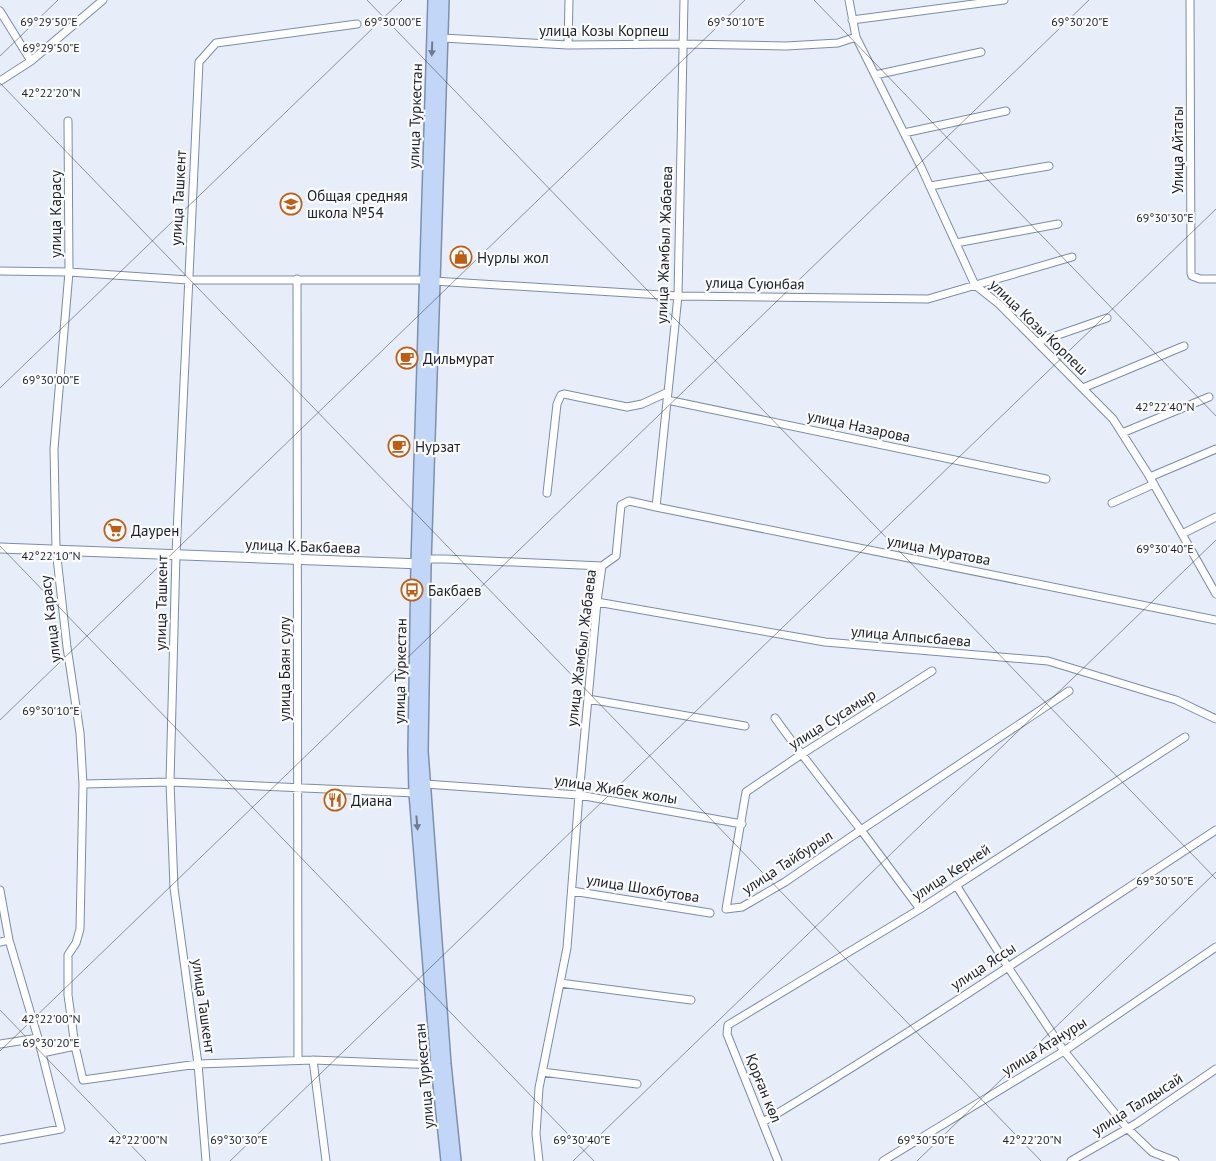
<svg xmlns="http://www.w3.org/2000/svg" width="1216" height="1161" viewBox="0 0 1216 1161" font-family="'PT Sans',sans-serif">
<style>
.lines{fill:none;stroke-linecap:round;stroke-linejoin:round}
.minor-casing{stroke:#7c8ca7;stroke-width:9}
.tertiary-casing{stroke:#7c8ca7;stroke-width:11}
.trunk-casing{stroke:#7d90af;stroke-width:14}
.minor{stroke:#fff;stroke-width:7}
.tertiary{stroke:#fff;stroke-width:9}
.trunk{stroke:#c2d6f7;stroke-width:11}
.oneway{fill:#6e7c92}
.ticks{fill:none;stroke:#1b212c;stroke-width:1;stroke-opacity:0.45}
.labels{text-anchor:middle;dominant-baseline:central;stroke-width:4.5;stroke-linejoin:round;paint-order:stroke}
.street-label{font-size:15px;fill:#1b212c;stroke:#fbfbfb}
.poi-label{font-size:15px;fill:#1b212c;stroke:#fbfbfb;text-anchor:start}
.ticks-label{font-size:12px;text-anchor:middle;fill:#1b212c;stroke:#fbfbfb;stroke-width:4.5;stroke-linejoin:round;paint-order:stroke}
</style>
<rect width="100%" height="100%" fill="#e7eefa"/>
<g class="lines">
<!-- minor casing -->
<g class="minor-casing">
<path id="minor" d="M 849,0 L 856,37 L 921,167 L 975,285 L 999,304 L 1113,419 L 1148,474 L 1216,594
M 1190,0 L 1191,273 L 1192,276 L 1200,279 L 1216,279
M 0,11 L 31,61
M 852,20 L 1004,0
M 442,38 L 568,45 L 683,44 L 786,46 L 838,43 L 856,37
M 568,45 L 569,0
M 875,75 L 981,52
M 0,81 L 31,61 L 103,0
M 68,121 L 69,272 L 54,449 L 56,549 L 67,647 L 80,733 L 83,784 L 80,929 L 76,943 L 68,955 L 68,995 L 75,1046 L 83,1080 L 198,1064 L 313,1060 L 437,1065
M 904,133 L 1006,111
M 930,186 L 1049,166
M 956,243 L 1058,224
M 0,271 L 69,272 L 188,280 L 425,280
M 297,279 C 298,539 297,800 298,1060
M 433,281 L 678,296 L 928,299 L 1072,257
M 1038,342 L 1107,318
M 1083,388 L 1184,346
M 667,400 L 1046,479
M 1122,433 L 1209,397
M 1150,477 L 1216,449
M 547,493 L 557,404 L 561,395 L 564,394 L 627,407 L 642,404 L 668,392
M 1112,503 L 1154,484
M 656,507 L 1216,620
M 1182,534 L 1216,517
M 425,564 L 430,559 L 445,559 L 602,566
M 597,602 L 825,642 L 1048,661 L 1176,700 L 1216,719
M 588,699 L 745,726
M 775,718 C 802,756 832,793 861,830 L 785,882 L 742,907 L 726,909 L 746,792 L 802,754 L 932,671
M 83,784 L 170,782 L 415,793
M 425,784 L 579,795 L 742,824
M 956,885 L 1008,967 L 1064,1051 L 1127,1128 L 1152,1152 L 1175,1161
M 0,890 L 9,940
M 572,891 L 710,913
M 920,909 L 861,830 L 1069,691
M 0,942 L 9,940 L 38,1038 L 61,1129 L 0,1140
M 560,983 L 691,1000
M 0,1044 L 38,1038
M 42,1053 L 75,1046
M 313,1060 L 326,1161
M 542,1072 L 637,1084
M 763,1122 C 917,1030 1066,928 1216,830
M 206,1161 L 198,1064 L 174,888 L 170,782 L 176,554 L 199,62 L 216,43 L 357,24
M 539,1161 L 536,1134 L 539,1088 L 567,948 L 579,795 L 597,602 L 602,566 L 616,556 L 621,505 L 629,501 L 656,507 L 678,296 L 684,0
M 778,1161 L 727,1034 L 728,1025 L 920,909 L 1185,737
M 883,1161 L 1064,1051 L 1216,947
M 1071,1161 L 1137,1123 L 1216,1069"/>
</g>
<!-- tertiary casing -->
<g class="tertiary-casing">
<path id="tertiary" d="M 0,548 L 422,564"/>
</g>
<!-- trunk casing -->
<g class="trunk-casing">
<path id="trunk" d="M 434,0 L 417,564 L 414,751 L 415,793 L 437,1065 L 447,1161
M 443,0 L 425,564 L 422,751 L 445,1064 L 455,1161"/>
</g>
<!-- minor -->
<use href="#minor" class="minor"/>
<!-- tertiary -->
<use href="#tertiary" class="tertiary"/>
<!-- trunk -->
<use href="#trunk" class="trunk"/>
</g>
<!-- one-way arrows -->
<defs><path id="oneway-solid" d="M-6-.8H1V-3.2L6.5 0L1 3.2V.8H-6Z" transform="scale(1.25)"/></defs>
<g class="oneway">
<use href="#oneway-solid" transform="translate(432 49) rotate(92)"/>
<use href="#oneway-solid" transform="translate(417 823) rotate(85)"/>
</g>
<!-- ticks -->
<path class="ticks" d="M 367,0 L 1216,879M 814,0 L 1216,416M 0,56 L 58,0M 0,83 L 1041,1161M 0,388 L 402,0M 0,546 L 594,1161M 0,720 L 745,0M 0,1010 L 146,1161M 0,1051 L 1089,0M 230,1161 L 1216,209M 573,1161 L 1216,540M 917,1161 L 1216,872"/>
<!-- icons -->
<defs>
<g id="school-ring" transform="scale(1.125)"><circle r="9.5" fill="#fbfbfb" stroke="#bd5e16" stroke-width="1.5"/><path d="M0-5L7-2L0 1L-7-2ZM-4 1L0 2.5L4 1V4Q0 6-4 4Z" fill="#bd5e16"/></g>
<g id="shop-ring" transform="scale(1.125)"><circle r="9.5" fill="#fbfbfb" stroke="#bd5e16" stroke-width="1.5"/><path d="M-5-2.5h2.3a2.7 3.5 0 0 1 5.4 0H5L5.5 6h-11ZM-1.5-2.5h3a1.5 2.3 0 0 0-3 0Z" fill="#bd5e16"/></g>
<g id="cafe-ring" transform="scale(1.125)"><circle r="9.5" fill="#fbfbfb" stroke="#bd5e16" stroke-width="1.5"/><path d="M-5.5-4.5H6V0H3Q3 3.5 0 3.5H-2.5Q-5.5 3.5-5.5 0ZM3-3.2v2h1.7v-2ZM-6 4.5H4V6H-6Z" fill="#bd5e16"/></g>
<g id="supermarket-ring" transform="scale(1.125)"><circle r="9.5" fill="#fbfbfb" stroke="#bd5e16" stroke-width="1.5"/><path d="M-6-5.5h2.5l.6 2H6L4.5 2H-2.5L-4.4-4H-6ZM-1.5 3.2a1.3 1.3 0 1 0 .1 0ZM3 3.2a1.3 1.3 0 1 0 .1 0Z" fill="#bd5e16"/></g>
<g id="bus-ring" transform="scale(1.125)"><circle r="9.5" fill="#fbfbfb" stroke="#bd5e16" stroke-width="1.5"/><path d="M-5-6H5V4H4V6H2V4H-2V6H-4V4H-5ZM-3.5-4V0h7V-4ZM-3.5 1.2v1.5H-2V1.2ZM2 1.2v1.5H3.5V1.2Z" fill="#bd5e16"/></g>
<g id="restaurant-ring" transform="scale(1.125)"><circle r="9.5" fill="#fbfbfb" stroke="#bd5e16" stroke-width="1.5"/><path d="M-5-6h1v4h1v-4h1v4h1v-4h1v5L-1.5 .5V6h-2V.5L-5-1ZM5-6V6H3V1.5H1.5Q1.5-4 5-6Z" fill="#bd5e16"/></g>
</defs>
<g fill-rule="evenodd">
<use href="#school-ring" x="291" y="204"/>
<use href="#shop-ring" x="461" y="257"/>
<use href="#cafe-ring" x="407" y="358"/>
<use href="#cafe-ring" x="399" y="446"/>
<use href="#supermarket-ring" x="115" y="530"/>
<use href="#bus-ring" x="412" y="590"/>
<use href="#restaurant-ring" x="335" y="800"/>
</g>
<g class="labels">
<!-- street labels -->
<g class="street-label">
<text x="604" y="30">улица Козы Корпеш</text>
<text transform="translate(415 116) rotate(-88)">улица Туркестан</text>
<text transform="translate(1177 150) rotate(-90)">Улица Айтагы</text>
<text transform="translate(178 198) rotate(-87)">улица Ташкент</text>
<text transform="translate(55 214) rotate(-90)">улица Карасу</text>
<text transform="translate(664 245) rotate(-88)">улица Жамбыл Жабаева</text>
<text transform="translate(755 283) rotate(1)">улица Суюнбая</text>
<text transform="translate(1039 327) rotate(44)">улица Козы Корпеш</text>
<text transform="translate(859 426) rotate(12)">улица Назарова</text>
<text transform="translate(303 546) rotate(2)">улица К.Бакбаева</text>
<text transform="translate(939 550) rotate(11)">улица Муратова</text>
<text transform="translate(161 603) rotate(-89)">улица Ташкент</text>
<text transform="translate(50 619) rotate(-97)">улица Карасу</text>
<text transform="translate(911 636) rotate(5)">улица Алпысбаева</text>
<text transform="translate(581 648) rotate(-83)">улица Жамбыл Жабаева</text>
<text transform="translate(284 669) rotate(-90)">улица Баян сулу</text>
<text transform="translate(400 671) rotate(-89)">улица Туркестан</text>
<text transform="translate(832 719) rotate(-32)">улица Сусамыр</text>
<text transform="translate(616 789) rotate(9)">улица Жибек жолы</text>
<text transform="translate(787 862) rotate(-33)">улица Тайбурыл</text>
<text transform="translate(951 872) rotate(-33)">улица Керней</text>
<text transform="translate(643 888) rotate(9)">улица Шохбутова</text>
<text transform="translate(983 966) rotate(-33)">улица Яссы</text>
<text transform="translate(204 1006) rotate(82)">улица Ташкент</text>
<text transform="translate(1044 1046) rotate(-32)">улица Атануры</text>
<text transform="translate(424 1076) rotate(-95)">улица Туркестан</text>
<text transform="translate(764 1088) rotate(68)">Қорған көл</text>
<text transform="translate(1137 1104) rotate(-32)">улица Талдысай</text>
</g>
<!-- poi labels -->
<g class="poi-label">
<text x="307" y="195">Общая средняя<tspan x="307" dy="17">школа №54</tspan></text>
<text x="477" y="257">Нурлы жол</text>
<text x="423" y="358">Дильмурат</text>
<text x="415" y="446">Нурзат</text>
<text x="131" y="530">Даурен</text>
<text x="428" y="590">Бакбаев</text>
<text x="351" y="800">Диана</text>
</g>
</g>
<g class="ticks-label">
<text x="49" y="26">69°29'50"E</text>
<text x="393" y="26">69°30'00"E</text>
<text x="736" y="26">69°30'10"E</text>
<text x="1080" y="26">69°30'20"E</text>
<text x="51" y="52">69°29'50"E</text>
<text x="51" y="97">42°22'20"N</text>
<text x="1165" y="222">69°30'30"E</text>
<text x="51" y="384">69°30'00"E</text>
<text x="1165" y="411">42°22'40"N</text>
<text x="1165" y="553">69°30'40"E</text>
<text x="51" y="560">42°22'10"N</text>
<text x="51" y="715">69°30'10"E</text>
<text x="1165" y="885">69°30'50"E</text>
<text x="51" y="1023">42°22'00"N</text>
<text x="51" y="1047">69°30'20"E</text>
<text x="138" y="1144">42°22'00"N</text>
<text x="1032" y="1144">42°22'20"N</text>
<text x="239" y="1144">69°30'30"E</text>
<text x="582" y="1144">69°30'40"E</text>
<text x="926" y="1144">69°30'50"E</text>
</g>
</svg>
